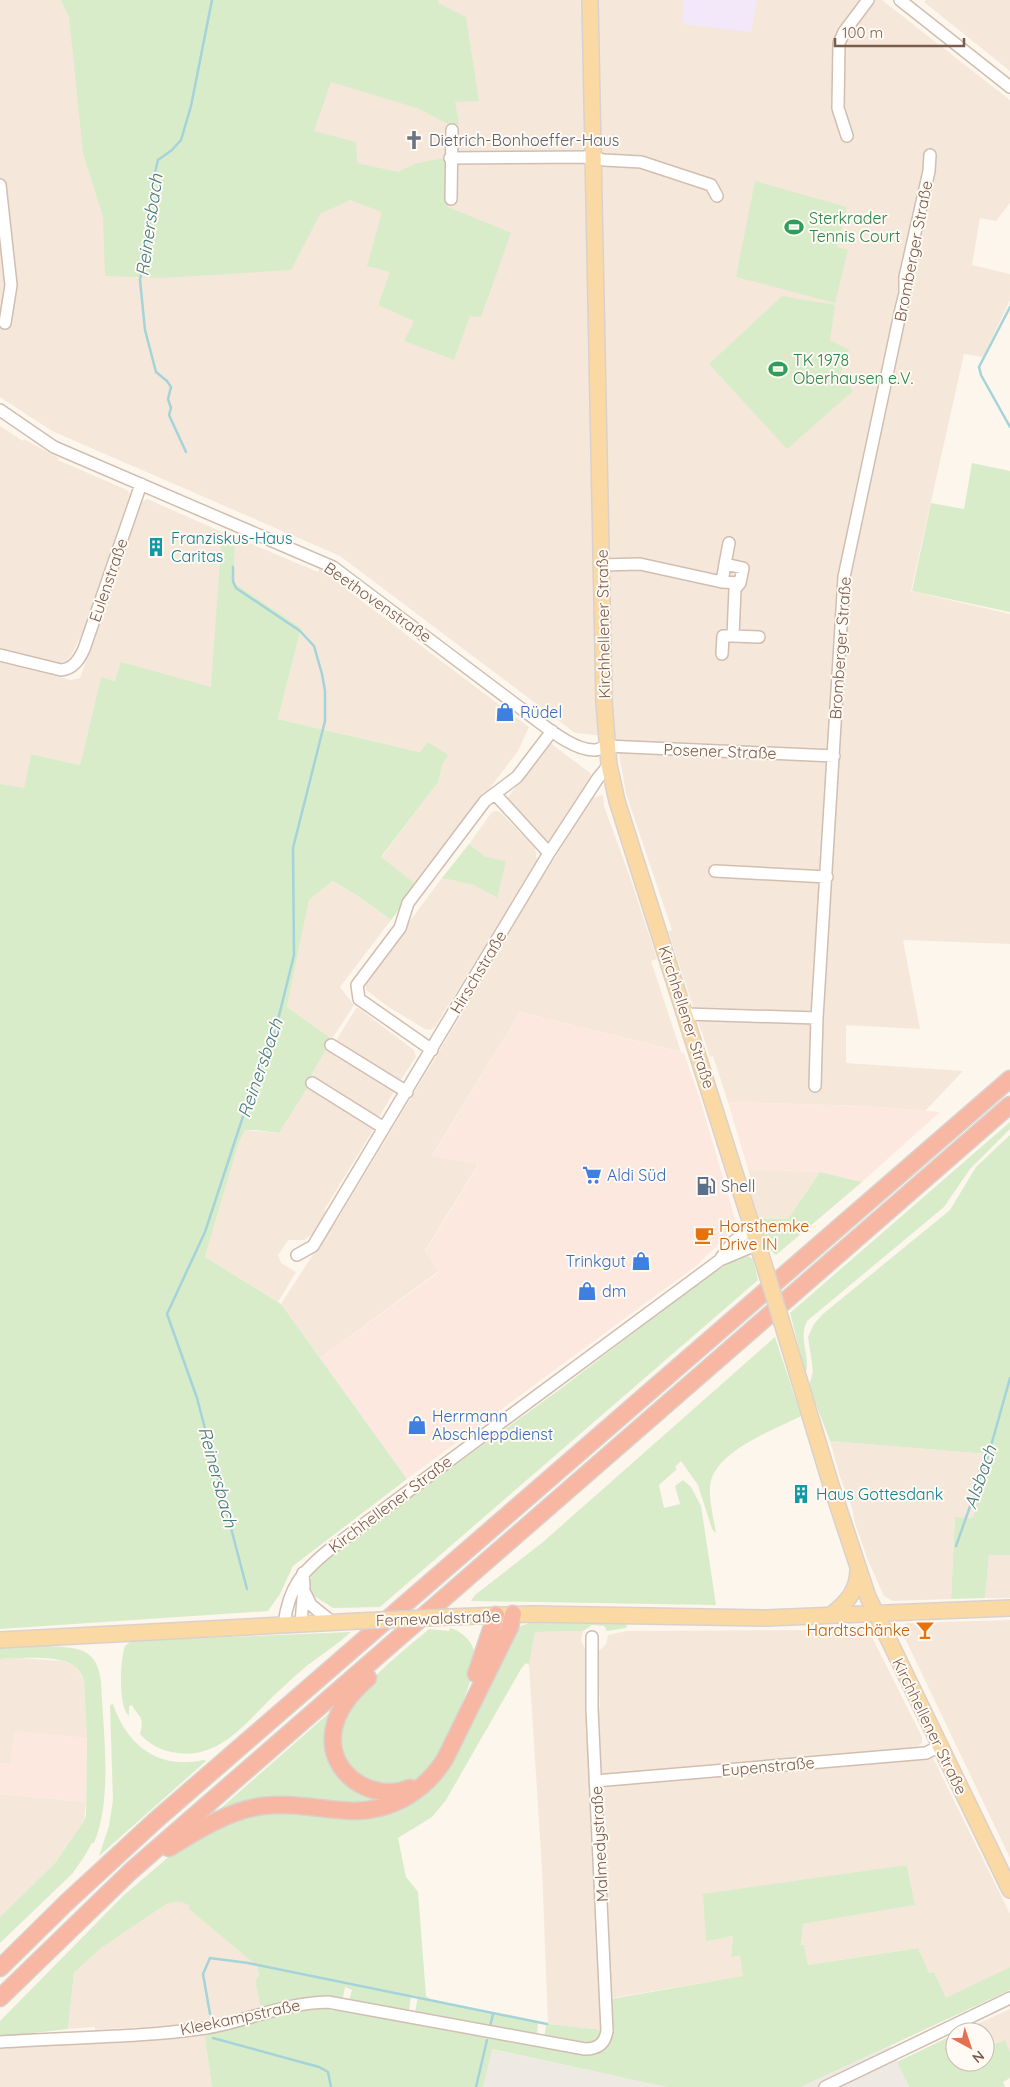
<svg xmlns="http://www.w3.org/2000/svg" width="1010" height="2087" viewBox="0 0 1010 2087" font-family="Quicksand,sans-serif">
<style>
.residential{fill:#f5e8da}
.commercial{fill:#fde8e0}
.industrial{fill:#efe9e4}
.education{fill:#f3e8fa}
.green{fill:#d8ecc9}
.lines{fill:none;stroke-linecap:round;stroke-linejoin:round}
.stream{stroke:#a5d3da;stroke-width:2.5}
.minor-casing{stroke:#d1beb0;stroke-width:14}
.major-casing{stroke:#dad1cd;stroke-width:18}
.highway-casing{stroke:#dad1cd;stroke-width:19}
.minor{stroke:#fff;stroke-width:11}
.major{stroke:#fbd9a5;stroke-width:15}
.highway{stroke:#f7b7a3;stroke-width:16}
.major-bridge-casing{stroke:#dad1cd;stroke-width:18;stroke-linecap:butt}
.major-bridge{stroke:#fbd9a5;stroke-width:15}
.labels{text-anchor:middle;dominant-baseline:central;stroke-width:4;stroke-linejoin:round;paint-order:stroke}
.worship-label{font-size:16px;fill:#5b616d;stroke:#fffaf3;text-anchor:start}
.leisure-label{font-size:16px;fill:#27864d;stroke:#fffaf3;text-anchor:start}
.street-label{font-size:16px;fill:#7a5c4d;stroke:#fffaf3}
.culture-label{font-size:16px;fill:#0d838f;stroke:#fffaf3;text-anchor:start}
.shop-label{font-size:16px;fill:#366cbe;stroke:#fffaf3;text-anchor:start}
.service-label{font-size:16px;fill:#4e5e75;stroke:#fffaf3;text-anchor:start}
.food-label{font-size:16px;fill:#c56008;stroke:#fffaf3;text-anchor:start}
.water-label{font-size:18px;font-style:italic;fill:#437c86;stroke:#fffaf3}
</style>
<rect width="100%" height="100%" fill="#fdf6ec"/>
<!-- residential -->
<path class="residential" d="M 0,0 L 882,0 L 1010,100 L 1010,203 L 996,221 L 980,218 L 972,265 L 1010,274 L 1010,300 L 983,357 L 964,354 L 911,591 L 1010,614 L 1010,944 L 903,940 L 920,1029 L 846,1025 L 846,1063 L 963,1071 L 925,1111 L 864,1106 L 728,1102 L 713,1056 L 710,1057 L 668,931 L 672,930 L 626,794 L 616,737 L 575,733 L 340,556 L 52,431 L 0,397 Z
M 926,0 L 1010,0 L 1010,71 L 924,2 Z
M 0,426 L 23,441 L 24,439 L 59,458 L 58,460 L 127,490 L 130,494 L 83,632 L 71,656 L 62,666 L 15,655 L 16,652 L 0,648 Z
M 147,499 L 222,532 L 212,687 L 115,681 L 101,677 L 80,765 L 31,754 L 24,789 L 0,784 L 0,662 L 71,680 L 80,678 L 142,502 Z
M 235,537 L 318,572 L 319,569 L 333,577 L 347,587 L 346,589 L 529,727 L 518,751 L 417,885 L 381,858 L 439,781 L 442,765 L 421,752 L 278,719 L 301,628 L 234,583 Z
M 549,742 L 590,773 L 591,776 L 548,842 L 509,801 L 508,797 Z
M 603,795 L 604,806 L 630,877 L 657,959 L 651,961 L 681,1052 L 520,1012 L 432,1156 L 479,1163 L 425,1251 L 439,1271 L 320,1358 L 281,1304 L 334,1222 L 336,1222 L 470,1000 L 467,999 L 592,798 Z
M 496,811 L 500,812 L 535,848 L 537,860 L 435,1027 L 430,1030 L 425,1029 L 387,1006 L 366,990 L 365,981 L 442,878 L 475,885 L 496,898 L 486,857 L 469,844 L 492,812 Z
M 331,881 L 358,896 L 391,920 L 340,987 L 354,1005 L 332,1039 L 287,1007 L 309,900 Z
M 357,1007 L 414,1050 L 416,1057 L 400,1081 L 398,1082 L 338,1046 L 337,1039 Z
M 328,1045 L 395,1090 L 379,1117 L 378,1118 L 309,1079 Z
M 310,1084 L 376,1125 L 324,1210 L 327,1211 L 314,1233 L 304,1240 L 288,1240 L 278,1255 L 281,1263 L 296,1272 L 278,1302 L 205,1257 L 238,1145 L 245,1130 L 279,1133 Z
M 748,1169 L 820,1172 L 788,1219 L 758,1218 L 751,1194 L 754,1191 Z
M 830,1441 L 988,1454 L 973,1518 L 955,1517 L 951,1599 L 893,1601 L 884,1596 L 867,1558 L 855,1523 L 852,1508 L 840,1477 Z
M 989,1555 L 1010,1555 L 1010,1598 L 985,1598 Z
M 1010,1620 L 1010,1858 L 901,1630 L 906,1623 Z
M 841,1625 L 862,1626 L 871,1635 L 922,1737 L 922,1743 L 917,1747 L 913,1749 L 604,1775 L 600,1772 L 597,1708 L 600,1707 L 597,1653 L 606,1644 L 608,1635 L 627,1631 L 836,1630 Z
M 583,1631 L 581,1640 L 586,1650 L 604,2030 L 548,2024 L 542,1869 L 529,1665 L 535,1632 Z
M 20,1658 L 63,1661 L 74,1665 L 78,1670 L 84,1681 L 87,1738 L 14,1732 L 11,1764 L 0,1763 L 0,1659 Z
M 932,1756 L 1010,1914 L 1010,1967 L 946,1999 L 934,1972 L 929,1973 L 917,1948 L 808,1965 L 804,1945 L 801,1946 L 803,1924 L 915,1905 L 907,1865 L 808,1880 L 706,1940 L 733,1936 L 731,1957 L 740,1956 L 744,1976 L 612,1998 L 602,1786 L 605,1784 Z
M 0,1794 L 86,1802 L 84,1821 L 55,1863 L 0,1917 Z
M 181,1902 L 190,1905 L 190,1909 L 257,1966 L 259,1975 L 255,1981 L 260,2005 L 265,2008 L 186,2025 L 107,2029 L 95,2030 L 95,2027 L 68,2029 L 74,1973 L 101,1948 L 168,1903 Z
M 1010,2009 L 1010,2052 L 1004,2040 L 985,2049 L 985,2032 L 978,2032 L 975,2025 Z
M 204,2032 L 212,2087 L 0,2087 L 0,2045 Z"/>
<!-- commercial -->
<path class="commercial" d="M 520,1012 L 684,1053 L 701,1102 L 737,1226 L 696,1266 L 407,1479 L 320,1358 L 439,1272 L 425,1252 L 479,1164 L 432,1157 Z
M 728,1102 L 864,1106 L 940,1112 L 862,1182 L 820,1172 L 748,1169 Z
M 14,1731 L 87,1738 L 86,1802 L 0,1794 L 0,1763 L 11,1764 Z"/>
<!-- industrial -->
<path class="industrial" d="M 890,2046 L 909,2087 L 801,2087 Z
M 491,2049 L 666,2087 L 483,2087 Z"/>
<!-- education -->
<path class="education" d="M 683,0 L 757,0 L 751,32 L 682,24 Z"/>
<!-- green -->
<path class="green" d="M 61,0 L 438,0 L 438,3 L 466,17 L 479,101 L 455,102 L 459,124 L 450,125 L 417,108 L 331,82 L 314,131 L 356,142 L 357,163 L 398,172 L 417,163 L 446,158 L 448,207 L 511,233 L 481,317 L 470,316 L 454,360 L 404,341 L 414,321 L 378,305 L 390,272 L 367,266 L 382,212 L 350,200 L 320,214 L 291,270 L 162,278 L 105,276 L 103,217 L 83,153 L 69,17 Z
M 755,181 L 847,207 L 837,247 L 848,250 L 835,303 L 736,277 Z
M 782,296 L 835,305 L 830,340 L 849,350 L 840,375 L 853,391 L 787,449 L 709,364 Z
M 972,463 L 1010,471 L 1010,612 L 912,591 L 931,503 L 964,509 Z
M 222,532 L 235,537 L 234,583 L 301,628 L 278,719 L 420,752 L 428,742 L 448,755 L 442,765 L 439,781 L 381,857 L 417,885 L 391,920 L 358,896 L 332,881 L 309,900 L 287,1007 L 332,1039 L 309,1079 L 310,1084 L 279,1133 L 256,1130 L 245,1130 L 238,1145 L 205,1257 L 281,1304 L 407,1479 L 293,1566 L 280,1594 L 268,1611 L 0,1629 L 0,784 L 24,788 L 31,754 L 80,765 L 101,677 L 115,681 L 121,662 L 211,687 Z
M 469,844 L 486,857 L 506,861 L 497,898 L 474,885 L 442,878 Z
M 1010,1122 L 1010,1129 L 970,1169 L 944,1207 L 807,1321 C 799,1337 808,1352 807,1369 L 805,1371 L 790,1313 Z
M 1010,1135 L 1010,1555 L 989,1555 L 985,1598 L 951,1599 L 955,1517 L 973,1518 L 988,1454 L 830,1441 L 809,1386 L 813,1371 L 808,1337 L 814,1324 L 823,1314 L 950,1210 L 976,1167 Z
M 820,1172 L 862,1182 L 776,1255 C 765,1247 762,1230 758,1218 L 788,1219 Z
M 748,1256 L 753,1259 L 758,1280 L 380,1607 L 333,1608 L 311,1594 C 306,1578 315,1569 326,1559 L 559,1390 L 708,1276 L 729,1263 Z
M 775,1337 L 801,1416 C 774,1430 712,1452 710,1487 C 709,1502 714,1519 716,1533 L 712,1529 L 698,1485 L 681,1461 L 675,1467 L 677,1469 L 659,1485 L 664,1508 L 680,1504 L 675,1486 L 683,1480 L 691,1487 L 701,1506 L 716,1605 L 471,1601 L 475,1595 L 543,1542 Z
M 532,1622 L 625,1623 L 627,1626 L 626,1628 L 607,1631 L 604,1626 L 592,1625 L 583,1631 L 535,1632 L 529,1665 L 526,1663 L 521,1669 L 446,1800 L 432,1817 L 398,1838 L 406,1877 L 418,1892 L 426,1996 L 430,1999 L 538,2022 L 537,2037 L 415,2013 L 418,1996 L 411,1995 L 409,2011 L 349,2001 L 352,1990 L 345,1987 L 343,1997 L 338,1999 L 265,2008 L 260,2005 L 255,1981 L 259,1975 L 257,1966 L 189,1909 L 189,1905 L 181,1902 L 168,1903 L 101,1948 L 74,1973 L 68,2029 L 0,2037 L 0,2021 L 123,1896 L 172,1854 L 218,1826 L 249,1816 L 269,1812 L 418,1797 L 514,1633 L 518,1627 Z
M 450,1628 C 462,1631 476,1644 475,1658 C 475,1680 446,1744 433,1763 C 428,1771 419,1780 410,1783 C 405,1785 397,1787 392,1787 C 386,1788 360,1778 356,1775 C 301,1725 395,1659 429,1629 L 449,1631 Z
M 351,1632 C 339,1643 325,1652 312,1662 C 302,1669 292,1679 283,1687 C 252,1714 224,1760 177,1753 C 162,1751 150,1745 140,1734 C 145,1715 139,1719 132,1705 L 129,1706 L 129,1716 C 118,1707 120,1659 125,1646 L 131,1641 Z
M 0,1646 C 19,1646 68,1644 83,1651 C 96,1657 99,1668 101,1681 C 103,1731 113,1798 94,1843 L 92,1843 L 84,1857 L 72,1874 L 0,1943 L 0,1917 L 55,1863 L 84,1821 L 86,1815 L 87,1738 L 84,1681 C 82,1675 79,1669 73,1665 C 59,1655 18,1658 0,1659 Z
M 113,1704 C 127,1746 159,1770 204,1760 L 206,1761 L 99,1856 L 109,1826 L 113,1800 L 110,1705 Z
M 337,1706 L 332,1753 L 385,1803 L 213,1815 Z
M 907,1865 L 915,1905 L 803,1924 L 801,1945 L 804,1945 L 808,1965 L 918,1948 L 929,1973 L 934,1972 L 946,1998 L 1010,1967 L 1010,1990 L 801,2087 L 666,2087 L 492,2049 L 483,2087 L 212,2087 L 204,2032 L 265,2017 L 321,2006 L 333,2011 L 336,2009 L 488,2038 L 489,2036 L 603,2049 L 611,1999 L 743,1976 L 740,1956 L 731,1957 L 733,1936 L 706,1941 L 703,1894 Z
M 548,2024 L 604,2030 L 604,2033 L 593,2045 L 544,2039 L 546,2026 Z
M 955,2034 L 955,2062 L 985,2062 L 985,2048 L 1005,2040 L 1010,2052 L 1010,2078 L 1003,2082 L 1005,2087 L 909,2087 L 897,2062 Z"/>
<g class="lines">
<!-- stream -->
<path class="stream" d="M 1010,307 L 979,367 L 981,375 L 1010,427
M 186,452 L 169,415 L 171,408 L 168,399 L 171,387 L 167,381 L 156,372 L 145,330 L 140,280 L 149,231 L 152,184 L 158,160 L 172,150 L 181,140 L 191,106 L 212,0
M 233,567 L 233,581 L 236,588 L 300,631 L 314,646 L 322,674 L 325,691 L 325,721 L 293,848 L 294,955 L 274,1036 L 254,1083 L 205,1232 L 167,1314 L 197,1398 L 247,1589
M 956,1546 L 989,1453 L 1010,1378
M 210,2014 L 203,1974 L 210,1958 L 248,1963 L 547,2024
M 490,2027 L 493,2014
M 213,2038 L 319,2067 L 328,2072 L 331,2087
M 476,2087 L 487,2040"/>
<!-- minor casing -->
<g class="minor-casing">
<path id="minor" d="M 900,0 L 1010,87
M 847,136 L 838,108 L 839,43 L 844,32 L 868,0
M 450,158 L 593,157 L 604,160 L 641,162 L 711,185 L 717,196
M 0,185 L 11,285 L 5,323
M 451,199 L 452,130
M 0,410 L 54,447 L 333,567 L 527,713 C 544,725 573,751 595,750 C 598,750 603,747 606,746 L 834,756
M 725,564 L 729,543
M 601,565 L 640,564 L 722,582 L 740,583 L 735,589 L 733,636 L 759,637
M 722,582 L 725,564 L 743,568 L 740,583
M 722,654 L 723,636 L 733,636
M 0,655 L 61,670 C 73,669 79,660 84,649 L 141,484
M 495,794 L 549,853
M 715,871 L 827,877
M 686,1014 L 817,1018 L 844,577 L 901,309 L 905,293 L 905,277 L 929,171 L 930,155
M 331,1045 L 407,1092
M 432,1050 L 359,999 L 357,985 L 400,928 L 408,903 L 485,801 L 517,777 L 552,731
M 312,1083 L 384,1128
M 815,1086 L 817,1018
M 297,1255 L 313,1246 L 549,853 L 598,778 L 609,765
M 721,1258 L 733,1242 L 753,1227
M 305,1593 L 311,1605 L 332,1622
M 301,1623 L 304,1586 L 303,1573
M 284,1624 C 289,1587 301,1573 329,1550 L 720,1260 L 758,1244
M 595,1781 L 926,1753 L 940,1746
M 0,2042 C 68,2037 138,2038 206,2028 C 249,2021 282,2003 328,2002 L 585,2049 C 598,2049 605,2043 607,2031 L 592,1709 L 592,1637
M 825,2087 L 1010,1998"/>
</g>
<!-- major casing -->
<g class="major-casing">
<path id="major" d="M 590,0 L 604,702 L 609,765 L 617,801 L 766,1271
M 782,1323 L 831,1485 L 868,1597 L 1010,1890
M 831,1615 C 847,1602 857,1592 858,1571
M 449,1617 L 532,1614 L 765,1618 L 1010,1608
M 0,1640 L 359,1621"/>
</g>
<!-- highway casing -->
<g class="highway-casing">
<path id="highway" d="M 476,1674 L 496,1615
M 368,1678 C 353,1691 338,1708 334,1728 C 324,1771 371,1804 410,1788
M 169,1848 C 198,1830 228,1811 262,1806 C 293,1802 323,1810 353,1811 C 392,1811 425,1791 445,1759 L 510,1627 L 513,1614
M 0,1968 L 67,1902 L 156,1820 L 1010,1079
M 0,1998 L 131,1871 L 1010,1105"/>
</g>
<!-- minor -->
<use href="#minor" class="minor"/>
<!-- major -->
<use href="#major" class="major"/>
<!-- highway -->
<use href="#highway" class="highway"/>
<!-- major-bridge casing -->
<g class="major-bridge-casing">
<path id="major-bridge" d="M 766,1271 L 782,1323
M 359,1621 L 449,1617"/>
</g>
<!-- major-bridge -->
<use href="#major-bridge" class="major-bridge"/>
</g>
<!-- icons -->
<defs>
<g id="church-bare" transform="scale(1.5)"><path d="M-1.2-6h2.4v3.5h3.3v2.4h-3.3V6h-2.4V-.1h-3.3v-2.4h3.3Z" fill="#6b7280" stroke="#fffaf3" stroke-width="2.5" paint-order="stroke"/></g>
<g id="stadium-bare" transform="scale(1.5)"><path d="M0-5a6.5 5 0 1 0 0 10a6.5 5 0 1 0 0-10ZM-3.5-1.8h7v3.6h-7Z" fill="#2e9e5b" stroke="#fffaf3" stroke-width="2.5" paint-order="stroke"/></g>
<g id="building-bare" transform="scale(1.5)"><path d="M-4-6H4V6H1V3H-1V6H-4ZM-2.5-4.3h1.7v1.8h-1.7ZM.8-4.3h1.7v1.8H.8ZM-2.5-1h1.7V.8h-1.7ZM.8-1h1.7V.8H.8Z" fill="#0f9aa8" stroke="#fffaf3" stroke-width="2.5" paint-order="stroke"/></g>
<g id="shop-bare" transform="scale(1.5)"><path d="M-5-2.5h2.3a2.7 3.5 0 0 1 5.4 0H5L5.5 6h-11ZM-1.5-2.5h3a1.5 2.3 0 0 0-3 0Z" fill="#3f7fe0" stroke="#fffaf3" stroke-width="2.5" paint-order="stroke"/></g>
<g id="supermarket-bare" transform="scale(1.5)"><path d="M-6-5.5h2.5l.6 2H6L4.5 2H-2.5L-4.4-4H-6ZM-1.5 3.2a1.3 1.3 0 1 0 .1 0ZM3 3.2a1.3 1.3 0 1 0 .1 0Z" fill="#3f7fe0" stroke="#fffaf3" stroke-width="2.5" paint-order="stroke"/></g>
<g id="fuel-bare" transform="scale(1.5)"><path d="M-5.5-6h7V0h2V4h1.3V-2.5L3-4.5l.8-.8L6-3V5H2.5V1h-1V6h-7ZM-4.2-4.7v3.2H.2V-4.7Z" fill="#5c6f8a" stroke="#fffaf3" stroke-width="2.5" paint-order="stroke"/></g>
<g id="cafe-bare" transform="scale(1.5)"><path d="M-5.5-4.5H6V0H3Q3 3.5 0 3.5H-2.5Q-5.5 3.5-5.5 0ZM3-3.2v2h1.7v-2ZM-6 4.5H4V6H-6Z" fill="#e8710a" stroke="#fffaf3" stroke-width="2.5" paint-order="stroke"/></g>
<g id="bar-bare" transform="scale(1.5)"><path d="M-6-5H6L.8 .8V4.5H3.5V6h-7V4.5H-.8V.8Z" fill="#e8710a" stroke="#fffaf3" stroke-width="2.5" paint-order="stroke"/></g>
</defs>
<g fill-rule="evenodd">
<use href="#church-bare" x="414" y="140"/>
<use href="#stadium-bare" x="794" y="227"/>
<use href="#stadium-bare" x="778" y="369"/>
<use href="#building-bare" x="156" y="547"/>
<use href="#shop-bare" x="505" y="712"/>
<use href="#supermarket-bare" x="592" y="1175"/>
<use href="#fuel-bare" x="706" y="1186"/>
<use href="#cafe-bare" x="704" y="1235"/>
<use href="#shop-bare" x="641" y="1261"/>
<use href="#shop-bare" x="587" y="1291"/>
<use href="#shop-bare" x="417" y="1425"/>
<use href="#building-bare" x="801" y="1494"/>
<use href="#bar-bare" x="925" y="1630"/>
</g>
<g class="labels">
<!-- worship labels -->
<g class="worship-label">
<text x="429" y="140">Dietrich-Bonhoeffer-Haus</text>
</g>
<!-- leisure labels -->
<g class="leisure-label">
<text x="809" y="218">Sterkrader<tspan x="809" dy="18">Tennis Court</tspan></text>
<text x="793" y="360">TK 1978<tspan x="793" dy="18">Oberhausen e.V.</tspan></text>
</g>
<!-- street labels -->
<g class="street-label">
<text transform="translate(913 251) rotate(-79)">Bromberger Straße</text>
<text transform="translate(108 580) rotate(-71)">Eulenstraße</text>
<text transform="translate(378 602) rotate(35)">Beethovenstraße</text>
<text transform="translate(603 624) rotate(-91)">Kirchhellener Straße</text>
<text transform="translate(840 648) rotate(-86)">Bromberger Straße</text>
<text transform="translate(720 751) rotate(2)">Posener Straße</text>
<text transform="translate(478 972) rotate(-59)">Hirschstraße</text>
<text transform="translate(687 1017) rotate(72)">Kirchhellener Straße</text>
<text transform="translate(390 1504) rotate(-37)">Kirchhellener Straße</text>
<text transform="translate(438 1618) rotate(-2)">Fernewaldstraße</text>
<text transform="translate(930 1726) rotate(64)">Kirchhellener Straße</text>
<text transform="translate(768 1766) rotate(-5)">Eupenstraße</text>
<text transform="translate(599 1844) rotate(-93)">Malmedystraße</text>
<text transform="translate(240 2017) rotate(-12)">Kleekampstraße</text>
</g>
<!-- culture labels -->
<g class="culture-label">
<text x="171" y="538">Franziskus-Haus<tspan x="171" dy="18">Caritas</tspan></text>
<text x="816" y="1494">Haus Gottesdank</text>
</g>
<!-- shop labels -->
<g class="shop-label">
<text x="520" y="712">Rüdel</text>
<text x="607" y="1175">Aldi Süd</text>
<text x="626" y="1261" text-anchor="end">Trinkgut</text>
<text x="602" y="1291">dm</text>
<text x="432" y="1416">Herrmann<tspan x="432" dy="18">Abschleppdienst</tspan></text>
</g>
<!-- service labels -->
<g class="service-label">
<text x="721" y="1186">Shell</text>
</g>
<!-- food labels -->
<g class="food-label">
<text x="719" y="1226">Horsthemke<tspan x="719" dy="18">Drive IN</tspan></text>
<text x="910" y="1630" text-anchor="end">Hardtschänke</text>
</g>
<!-- water labels -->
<g class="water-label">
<text transform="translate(149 225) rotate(-82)">Reinersbach</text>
<text transform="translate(260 1068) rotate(-71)">Reinersbach</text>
<text transform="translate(218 1477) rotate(75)">Reinersbach</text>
<text transform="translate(980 1477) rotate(-71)">Alsbach</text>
</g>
</g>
<!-- north arrow -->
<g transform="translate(970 2047) rotate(140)"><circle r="24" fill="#fffaf3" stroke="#cabbb1"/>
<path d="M0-4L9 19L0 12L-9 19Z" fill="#e76f51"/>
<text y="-8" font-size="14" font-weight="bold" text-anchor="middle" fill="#7a5c4d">N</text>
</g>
<!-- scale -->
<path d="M835 38v8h129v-8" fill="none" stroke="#7a5c4d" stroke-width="2.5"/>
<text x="842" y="38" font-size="15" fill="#7a5c4d" stroke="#fffaf3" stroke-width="4" paint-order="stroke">100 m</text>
</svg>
